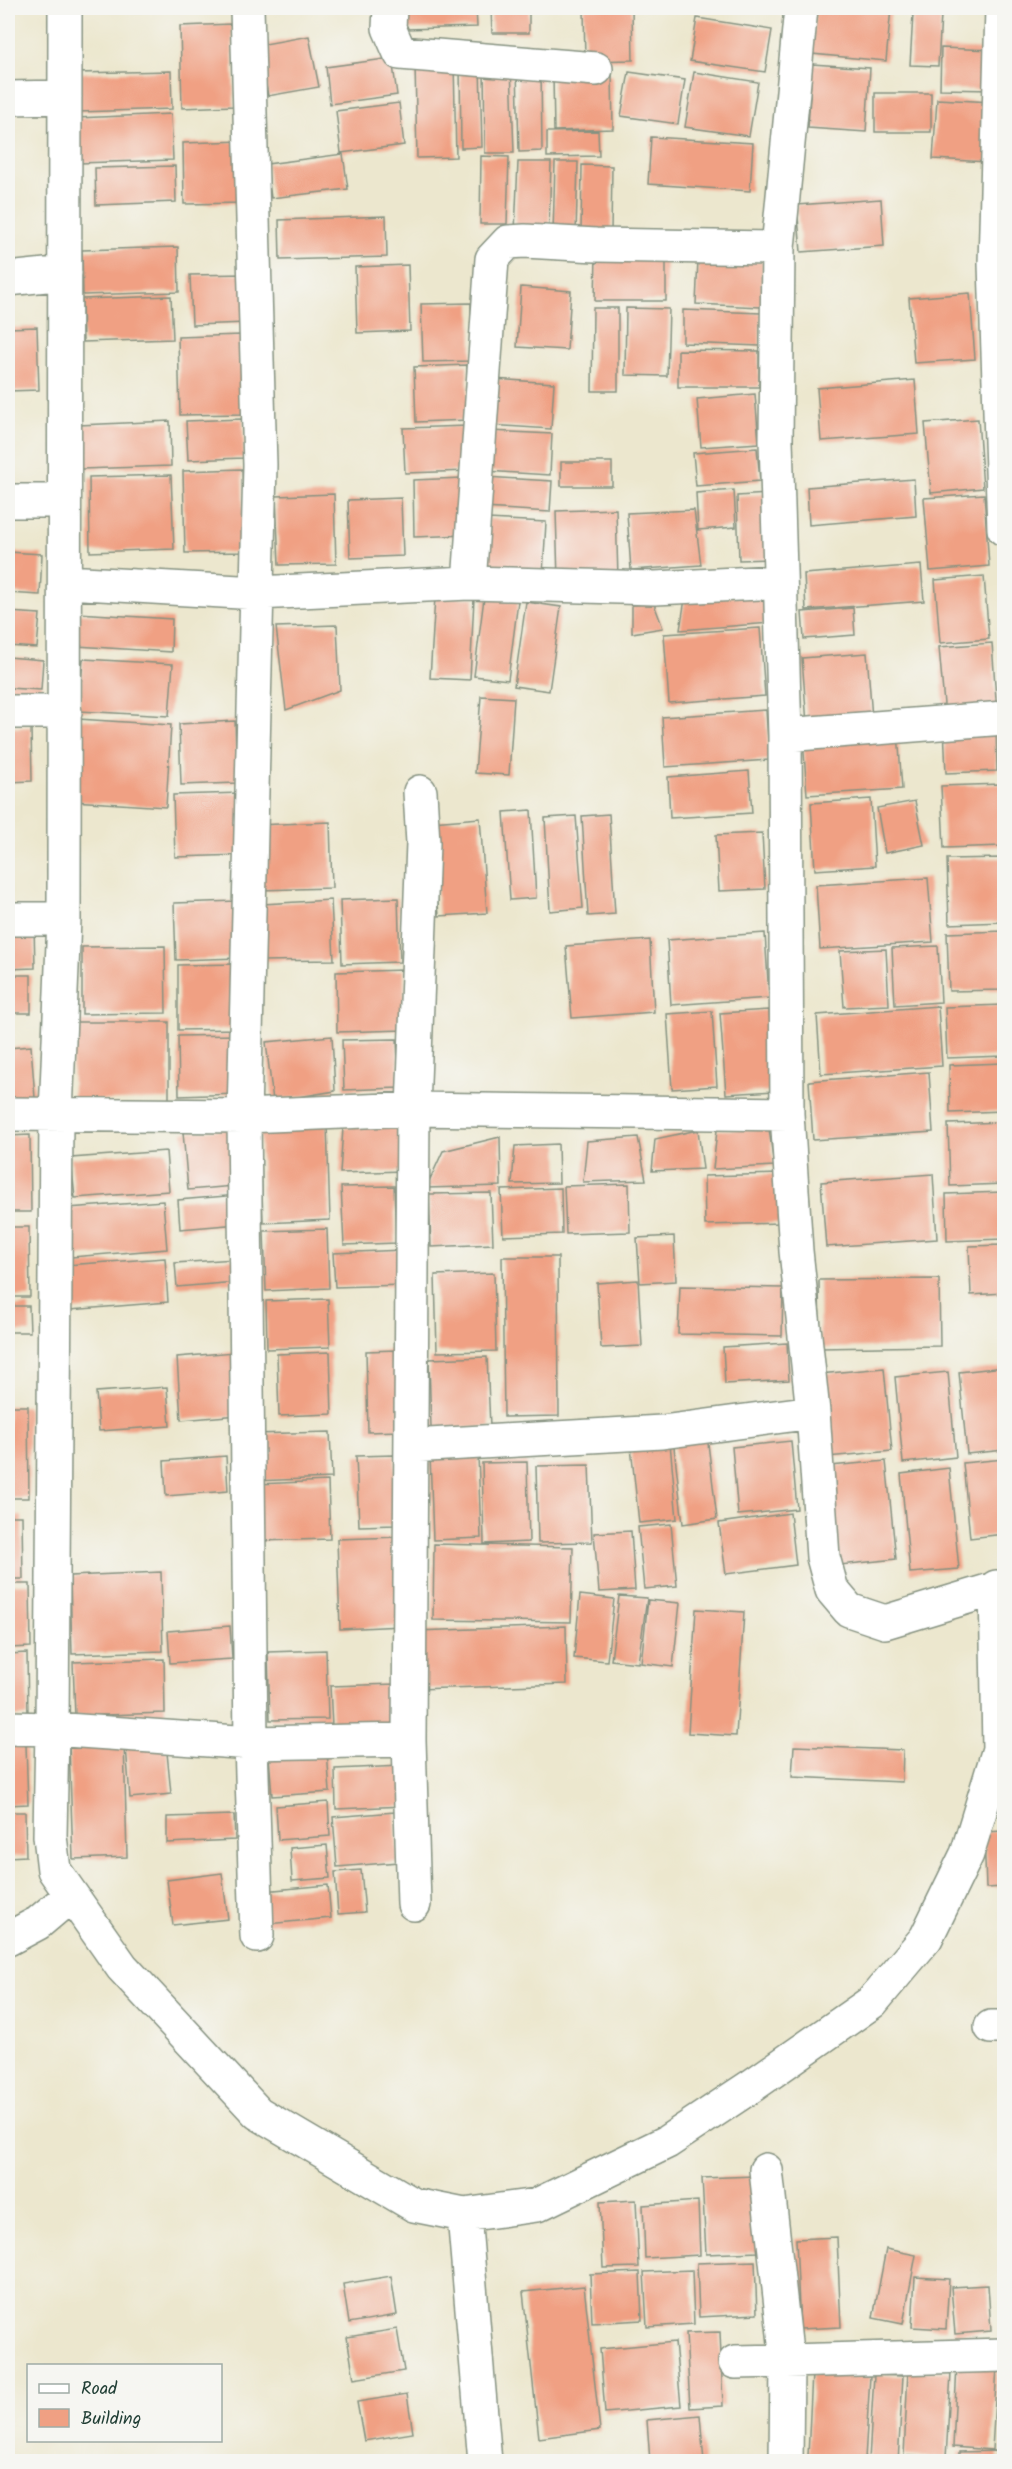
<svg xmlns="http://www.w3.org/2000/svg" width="1012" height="2469" viewBox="0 0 1012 2469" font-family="Kalam,sans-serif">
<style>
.building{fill:#f0a083}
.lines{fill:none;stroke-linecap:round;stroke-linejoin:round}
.minor-casing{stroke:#869281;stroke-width:36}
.minor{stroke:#fff;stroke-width:33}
</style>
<rect width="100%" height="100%" fill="#f6f6f2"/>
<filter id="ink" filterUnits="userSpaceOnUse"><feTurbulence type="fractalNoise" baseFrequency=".0167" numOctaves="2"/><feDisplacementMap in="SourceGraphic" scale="12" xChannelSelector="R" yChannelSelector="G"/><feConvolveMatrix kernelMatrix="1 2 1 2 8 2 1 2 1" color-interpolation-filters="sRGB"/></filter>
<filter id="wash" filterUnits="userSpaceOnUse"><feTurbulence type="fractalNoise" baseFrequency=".008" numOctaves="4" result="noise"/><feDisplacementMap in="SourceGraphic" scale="24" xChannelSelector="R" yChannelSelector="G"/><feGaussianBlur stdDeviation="1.35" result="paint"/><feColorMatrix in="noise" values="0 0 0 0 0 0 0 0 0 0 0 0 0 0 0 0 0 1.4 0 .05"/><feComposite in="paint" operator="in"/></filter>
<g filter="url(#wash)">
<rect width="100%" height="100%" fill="#ece7ce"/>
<g id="blocks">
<!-- building -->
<path class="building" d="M 405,8 L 476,8 L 477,27 L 406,29 Z
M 491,8 L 529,8 L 529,33 L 492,33 Z
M 584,8 L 632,8 L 633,60 L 585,61 Z
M 816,8 L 891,8 L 886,61 L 812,54 Z
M 913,14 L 941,15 L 938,66 L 910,65 Z
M 697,18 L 772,30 L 765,72 L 690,61 Z
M 232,24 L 234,106 L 182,108 L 180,26 Z
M 309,36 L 319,87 L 268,96 L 259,45 Z
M 941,48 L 993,50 L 992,90 L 940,89 Z
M 392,58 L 397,95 L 330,104 L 326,67 Z
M 454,63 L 456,157 L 417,158 L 415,65 Z
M 812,64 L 870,68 L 866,132 L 808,128 Z
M 460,65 L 480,65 L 482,147 L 461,148 Z
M 511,66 L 514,153 L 485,153 L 484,67 Z
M 541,66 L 542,151 L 519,152 L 517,67 Z
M 171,71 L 172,109 L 78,112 L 77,73 Z
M 629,72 L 685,80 L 678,124 L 621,116 Z
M 694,72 L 758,82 L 749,136 L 685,127 Z
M 612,75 L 613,129 L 554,131 L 553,76 Z
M 875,93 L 931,93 L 931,132 L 875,132 Z
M 937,99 L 992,102 L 988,162 L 933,159 Z
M 399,103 L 404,145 L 341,153 L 336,111 Z
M 171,114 L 173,160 L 78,163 L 76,118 Z
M 598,131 L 599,156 L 547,157 L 547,132 Z
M 651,137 L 753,143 L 750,191 L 648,184 Z
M 243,141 L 245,203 L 184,204 L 183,143 Z
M 343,154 L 348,189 L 271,198 L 267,164 Z
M 481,156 L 509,157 L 507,224 L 480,224 Z
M 518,162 L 551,162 L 549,232 L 515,231 Z
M 555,162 L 578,162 L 576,234 L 553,234 Z
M 582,165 L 612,166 L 611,233 L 581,232 Z
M 175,166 L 176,202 L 96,205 L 95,168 Z
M 881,199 L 884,246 L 801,252 L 797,205 Z
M 386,216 L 387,257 L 280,260 L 279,220 Z
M 178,247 L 179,292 L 83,295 L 82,250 Z
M 596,254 L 666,255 L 666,301 L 595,301 Z
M 698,259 L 763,262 L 761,307 L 696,304 Z
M 408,265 L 410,331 L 357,333 L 355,267 Z
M 246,274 L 247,323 L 192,325 L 190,275 Z
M 521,287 L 571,291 L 567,350 L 517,347 Z
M 970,293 L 975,359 L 914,363 L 909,298 Z
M 171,296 L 173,339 L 83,342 L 82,299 Z
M 471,303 L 472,361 L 423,362 L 421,304 Z
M 593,308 L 618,308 L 618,391 L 592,391 Z
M 626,308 L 669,309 L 667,376 L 625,375 Z
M 683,310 L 761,313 L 760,346 L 683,343 Z
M 37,327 L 39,390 L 8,391 L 8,328 Z
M 242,335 L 244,414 L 180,415 L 178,337 Z
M 678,350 L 759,351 L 759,387 L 678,387 Z
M 467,365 L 469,420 L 416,422 L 414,367 Z
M 492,379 L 554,383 L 551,429 L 489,425 Z
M 915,380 L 919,434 L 821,441 L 817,388 Z
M 755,394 L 759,443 L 701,447 L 697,399 Z
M 243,419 L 244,458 L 188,460 L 186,421 Z
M 978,419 L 983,488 L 931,493 L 925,423 Z
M 170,421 L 171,466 L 81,469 L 79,425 Z
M 469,426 L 470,471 L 405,473 L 403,428 Z
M 489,431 L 552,434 L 550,475 L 486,471 Z
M 757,448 L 760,481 L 696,486 L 693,453 Z
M 561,462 L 612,462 L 612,486 L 561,486 Z
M 242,469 L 245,552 L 185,553 L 183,471 Z
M 171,475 L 174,549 L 90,552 L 89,477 Z
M 486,477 L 552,481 L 550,512 L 484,508 Z
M 463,478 L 465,535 L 414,537 L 413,480 Z
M 914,479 L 916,516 L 809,525 L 807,487 Z
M 734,490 L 736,527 L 698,530 L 696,493 Z
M 334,494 L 336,564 L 279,565 L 276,496 Z
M 768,494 L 770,559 L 739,560 L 737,496 Z
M 984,494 L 989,566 L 930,571 L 924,498 Z
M 401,498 L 403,556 L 350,558 L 348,500 Z
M 616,509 L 618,578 L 558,580 L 556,511 Z
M 694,510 L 701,565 L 631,570 L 627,513 Z
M 488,519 L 546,522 L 543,574 L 485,570 Z
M 8,552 L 42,554 L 40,595 L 8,593 Z
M 921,565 L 924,601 L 806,610 L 804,574 Z
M 984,576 L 989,639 L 940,643 L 935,580 Z
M 767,595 L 771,623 L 680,630 L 685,599 Z
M 435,597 L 474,598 L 470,680 L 430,678 Z
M 484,598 L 518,601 L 508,680 L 474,676 Z
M 526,602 L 561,607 L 549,691 L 514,686 Z
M 654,604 L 663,628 L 632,633 L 632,605 Z
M 853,608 L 855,635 L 804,639 L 802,612 Z
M 8,612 L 40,614 L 37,648 L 8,646 Z
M 78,613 L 172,619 L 171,652 L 77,646 Z
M 337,625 L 340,690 L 286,710 L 276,627 Z
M 760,628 L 765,696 L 669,703 L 664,634 Z
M 992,643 L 997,713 L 945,716 L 939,647 Z
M 867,653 L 872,718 L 807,724 L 802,658 Z
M 8,657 L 43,660 L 41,690 L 8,688 Z
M 83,659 L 173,664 L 169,716 L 79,711 Z
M 481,696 L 514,698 L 509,775 L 475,773 Z
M 766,710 L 769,760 L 665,767 L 662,717 Z
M 78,719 L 171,725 L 166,807 L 73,801 Z
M 235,721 L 237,783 L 181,785 L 179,724 Z
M 996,726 L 997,771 L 946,773 L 944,727 Z
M 31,727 L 32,781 L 8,782 L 8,728 Z
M 898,732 L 902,789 L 807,795 L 803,738 Z
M 749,771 L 752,813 L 670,818 L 668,777 Z
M 1002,784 L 1003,846 L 944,848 L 941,786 Z
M 241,793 L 243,855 L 175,857 L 173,795 Z
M 871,799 L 875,866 L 815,870 L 811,803 Z
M 915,801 L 924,845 L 885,853 L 877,808 Z
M 531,810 L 536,898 L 510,900 L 504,812 Z
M 609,814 L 615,914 L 588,916 L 582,816 Z
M 576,816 L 583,908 L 550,911 L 545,818 Z
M 480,818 L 487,913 L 439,916 L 432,822 Z
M 330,822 L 332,888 L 259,890 L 256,825 Z
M 762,833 L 765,889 L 719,891 L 716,835 Z
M 1004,858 L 1004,922 L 949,924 L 947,859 Z
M 928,878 L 933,942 L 820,949 L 816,885 Z
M 398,898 L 400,962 L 342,964 L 340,900 Z
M 331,900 L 334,960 L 260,961 L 263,904 Z
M 238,901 L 240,958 L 176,960 L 174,903 Z
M 34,925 L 35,968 L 8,969 L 8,926 Z
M 1004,931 L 1004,990 L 949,991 L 947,933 Z
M 765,933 L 769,998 L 671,1005 L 667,940 Z
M 650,940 L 654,1012 L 572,1018 L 566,946 Z
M 165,946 L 166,1013 L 82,1014 L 82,947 Z
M 938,946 L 941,1002 L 895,1005 L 892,948 Z
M 886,949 L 889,1005 L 844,1007 L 840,951 Z
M 241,964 L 241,1029 L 178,1030 L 178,965 Z
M 404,970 L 405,1030 L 337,1032 L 336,972 Z
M 8,975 L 31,975 L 31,1013 L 8,1013 Z
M 1004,1005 L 1004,1056 L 947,1058 L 945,1007 Z
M 938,1006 L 942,1066 L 821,1074 L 817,1015 Z
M 769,1010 L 774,1091 L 726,1094 L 720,1013 Z
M 712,1011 L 717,1086 L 672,1089 L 667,1014 Z
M 72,1022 L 169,1022 L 169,1099 L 73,1101 Z
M 237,1035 L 238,1094 L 179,1096 L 178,1036 Z
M 332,1036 L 335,1091 L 273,1101 L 266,1042 Z
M 397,1039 L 399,1088 L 344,1090 L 342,1040 Z
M 31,1046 L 35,1098 L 8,1100 L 8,1048 Z
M 1004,1063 L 1004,1111 L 950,1113 L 949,1065 Z
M 929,1072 L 933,1132 L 813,1140 L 809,1081 Z
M 1004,1122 L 1004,1184 L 950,1186 L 948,1124 Z
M 327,1123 L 330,1220 L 263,1223 L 260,1126 Z
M 399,1123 L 403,1171 L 340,1173 L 343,1128 Z
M 229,1129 L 234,1186 L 188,1190 L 183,1132 Z
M 769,1129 L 774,1166 L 713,1169 L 717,1130 Z
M 698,1130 L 703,1169 L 652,1171 L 655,1139 Z
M 30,1135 L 31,1212 L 8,1212 L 8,1136 Z
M 500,1137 L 501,1186 L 426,1188 L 443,1151 Z
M 638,1137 L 646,1180 L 583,1182 L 587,1141 Z
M 558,1144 L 559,1183 L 512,1184 L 515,1146 Z
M 166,1151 L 169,1191 L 75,1198 L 71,1158 Z
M 779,1174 L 780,1223 L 705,1225 L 704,1176 Z
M 933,1174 L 937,1239 L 826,1247 L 821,1182 Z
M 629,1184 L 630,1232 L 566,1234 L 564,1186 Z
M 394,1186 L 396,1243 L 344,1245 L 341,1187 Z
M 561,1188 L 562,1234 L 503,1236 L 501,1190 Z
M 1004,1192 L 1004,1239 L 947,1241 L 946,1194 Z
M 491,1193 L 493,1244 L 431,1247 L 429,1194 Z
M 238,1195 L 239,1224 L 180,1229 L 178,1200 Z
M 163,1201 L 167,1249 L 72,1257 L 68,1208 Z
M 8,1227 L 29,1227 L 30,1297 L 8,1297 Z
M 327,1229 L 329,1288 L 266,1291 L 264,1231 Z
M 674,1236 L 676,1281 L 640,1283 L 637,1238 Z
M 1004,1245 L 1004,1293 L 971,1295 L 969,1246 Z
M 403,1250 L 404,1285 L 335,1287 L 333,1253 Z
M 502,1257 L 558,1257 L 559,1416 L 504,1417 Z
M 165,1258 L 168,1302 L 70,1310 L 66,1265 Z
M 235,1259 L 236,1282 L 177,1287 L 175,1263 Z
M 494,1273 L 496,1351 L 437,1352 L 435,1275 Z
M 939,1279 L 940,1346 L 820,1348 L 819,1280 Z
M 638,1280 L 642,1346 L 601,1348 L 597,1283 Z
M 680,1286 L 783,1288 L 782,1336 L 678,1334 Z
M 328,1299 L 330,1347 L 267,1349 L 266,1301 Z
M 8,1306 L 29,1306 L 30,1332 L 8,1332 Z
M 787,1343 L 789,1380 L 725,1384 L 723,1347 Z
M 397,1350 L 400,1431 L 368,1432 L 366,1351 Z
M 234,1352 L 239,1415 L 181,1420 L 177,1357 Z
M 330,1352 L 332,1414 L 279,1416 L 277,1354 Z
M 487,1357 L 490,1427 L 431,1429 L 429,1359 Z
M 1004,1367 L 1004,1450 L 967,1454 L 959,1372 Z
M 884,1368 L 892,1451 L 827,1457 L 819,1374 Z
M 948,1372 L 956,1457 L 903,1463 L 895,1377 Z
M 167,1387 L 170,1426 L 99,1431 L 96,1392 Z
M 8,1406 L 28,1406 L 29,1498 L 8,1498 Z
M 330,1432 L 332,1478 L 254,1481 L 252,1434 Z
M 707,1435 L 717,1519 L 683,1524 L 673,1439 Z
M 791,1441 L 797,1509 L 738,1515 L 732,1447 Z
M 670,1443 L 677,1519 L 639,1523 L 631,1447 Z
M 478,1454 L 481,1538 L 433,1540 L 430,1455 Z
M 395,1455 L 397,1525 L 359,1526 L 356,1456 Z
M 226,1456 L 228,1491 L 166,1496 L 164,1461 Z
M 1004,1459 L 1004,1534 L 970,1538 L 963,1463 Z
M 886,1461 L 896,1559 L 840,1565 L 830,1466 Z
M 527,1462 L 529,1542 L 484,1544 L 482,1463 Z
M 589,1465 L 592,1542 L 538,1543 L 536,1466 Z
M 949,1468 L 959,1569 L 910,1573 L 901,1474 Z
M 328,1481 L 330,1539 L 259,1541 L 257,1484 Z
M 790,1513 L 796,1565 L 726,1574 L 719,1523 Z
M 8,1516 L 22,1516 L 23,1579 L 8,1579 Z
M 671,1524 L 677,1586 L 644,1589 L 638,1527 Z
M 631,1531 L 635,1590 L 599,1592 L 594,1533 Z
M 399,1537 L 402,1626 L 340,1629 L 337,1539 Z
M 434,1544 L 573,1547 L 571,1622 L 433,1620 Z
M 161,1572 L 163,1651 L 72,1654 L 70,1576 Z
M 8,1584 L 30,1584 L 31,1647 L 8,1648 Z
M 580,1595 L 614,1599 L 607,1661 L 574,1658 Z
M 619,1596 L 647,1598 L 638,1663 L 611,1660 Z
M 648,1600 L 680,1603 L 673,1667 L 641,1663 Z
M 696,1609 L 744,1612 L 736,1736 L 688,1733 Z
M 230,1626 L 232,1659 L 170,1663 L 168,1631 Z
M 566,1626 L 567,1684 L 417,1689 L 415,1631 Z
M 326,1650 L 328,1719 L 270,1720 L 268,1652 Z
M 27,1653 L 28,1716 L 8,1717 L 8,1654 Z
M 164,1659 L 165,1713 L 75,1716 L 73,1662 Z
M 397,1684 L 398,1725 L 332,1727 L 330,1686 Z
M 124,1740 L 127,1857 L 73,1859 L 69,1743 Z
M 166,1742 L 171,1794 L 130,1798 L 126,1746 Z
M 8,1745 L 26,1745 L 28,1804 L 8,1805 Z
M 794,1746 L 903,1750 L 902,1782 L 792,1777 Z
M 327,1751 L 330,1792 L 272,1796 L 269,1755 Z
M 402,1766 L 404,1806 L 336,1809 L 335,1769 Z
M 328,1802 L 330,1836 L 278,1840 L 276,1806 Z
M 8,1812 L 25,1812 L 26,1856 L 8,1857 Z
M 395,1812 L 398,1862 L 337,1867 L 333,1817 Z
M 234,1815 L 235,1840 L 167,1843 L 167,1817 Z
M 1004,1831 L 1004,1887 L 986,1888 L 984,1832 Z
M 327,1845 L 330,1878 L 292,1881 L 290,1848 Z
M 361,1870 L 365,1912 L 338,1914 L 335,1872 Z
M 222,1873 L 228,1919 L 173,1925 L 167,1880 Z
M 328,1885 L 331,1918 L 267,1924 L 264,1891 Z
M 755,2176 L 759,2252 L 706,2254 L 702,2178 Z
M 636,2200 L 639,2267 L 603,2268 L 600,2202 Z
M 698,2201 L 700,2255 L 645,2258 L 643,2205 Z
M 837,2237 L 841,2327 L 800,2329 L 796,2239 Z
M 886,2249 L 916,2255 L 903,2324 L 873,2318 Z
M 755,2261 L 757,2314 L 699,2317 L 697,2263 Z
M 692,2270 L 694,2324 L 647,2327 L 644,2272 Z
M 640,2272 L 642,2320 L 592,2323 L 590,2274 Z
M 391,2276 L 397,2315 L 349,2323 L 343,2284 Z
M 915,2277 L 949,2279 L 946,2329 L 912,2327 Z
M 988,2285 L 991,2331 L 955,2334 L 951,2287 Z
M 584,2286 L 600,2430 L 539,2438 L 523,2292 Z
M 397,2329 L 404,2371 L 354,2379 L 347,2337 Z
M 720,2332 L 723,2406 L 690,2408 L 686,2333 Z
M 675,2342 L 681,2406 L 605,2413 L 600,2349 Z
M 957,2365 L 997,2367 L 992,2450 L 953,2447 Z
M 908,2370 L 951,2373 L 946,2458 L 904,2456 Z
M 812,2373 L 870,2376 L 865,2459 L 808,2456 Z
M 874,2375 L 903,2376 L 898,2462 L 869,2460 Z
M 407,2394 L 413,2433 L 364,2441 L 357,2402 Z
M 700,2415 L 704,2462 L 650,2462 L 647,2420 Z
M 998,2451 L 998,2462 L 959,2462 L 959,2452 Z"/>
</g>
</g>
<g filter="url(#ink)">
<use href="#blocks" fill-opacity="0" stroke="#869281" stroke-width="1.5"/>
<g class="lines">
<!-- minor casing -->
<g class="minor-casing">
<path id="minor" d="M 247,8 L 260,465 L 244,1116 L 251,1743 L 257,1936
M 390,8 L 389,28 L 400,53 L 596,69
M 801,8 L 778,248 L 776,440 L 785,735 L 787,1114 L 796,1251 L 813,1412 L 823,1557 L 832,1590 L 849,1610 L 885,1622 L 1004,1586
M 1002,8 L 995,264 L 1004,529
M 8,98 L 65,97
M 8,279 L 65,273
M 8,501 L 63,501
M 66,582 L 257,593 L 469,583 L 655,588 L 779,582
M 469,583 L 492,259 L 508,242 L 525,241 L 596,245 L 778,248
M 8,712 L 65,712
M 785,735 L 1004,718
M 420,792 L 423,843 L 413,1109 L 409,1740 L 251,1743 L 52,1729 L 50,1836 L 54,1870 L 122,1967 L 258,2113 L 414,2205 L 464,2215 L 537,2205 L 667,2142 L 753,2085 L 872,2002 L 926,1938 L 967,1854 L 999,1749 L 996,1587
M 8,919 L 64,919
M 8,1114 L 244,1116 L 413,1109 L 787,1114
M 411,1446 L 662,1432 L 813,1412
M 8,1728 L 52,1729 L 56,1114 L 64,919 L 65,8
M 409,1740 L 414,1904
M 8,1939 L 38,1923 L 70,1896
M 991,2027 L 1004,2027
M 464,2215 L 485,2462
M 735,2362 L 787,2361 L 766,2170
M 786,2462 L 787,2361 L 1004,2355"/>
</g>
<!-- minor -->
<use href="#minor" class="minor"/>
</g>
</g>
<!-- margin -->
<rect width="1012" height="2469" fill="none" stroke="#f6f6f2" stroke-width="30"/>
<!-- legend -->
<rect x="27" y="2364" width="195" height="78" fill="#f6f6f2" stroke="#a0aca6" stroke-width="1.5"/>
<rect x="39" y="2384" width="30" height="9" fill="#ffffff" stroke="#a0aca6" stroke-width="1.5"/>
<text x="81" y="2394" font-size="18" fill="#1f3d34">Road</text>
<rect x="39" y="2409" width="30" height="18" fill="#f0a083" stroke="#a0aca6" stroke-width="1.5"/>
<text x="81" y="2424" font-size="18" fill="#1f3d34">Building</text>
</svg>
